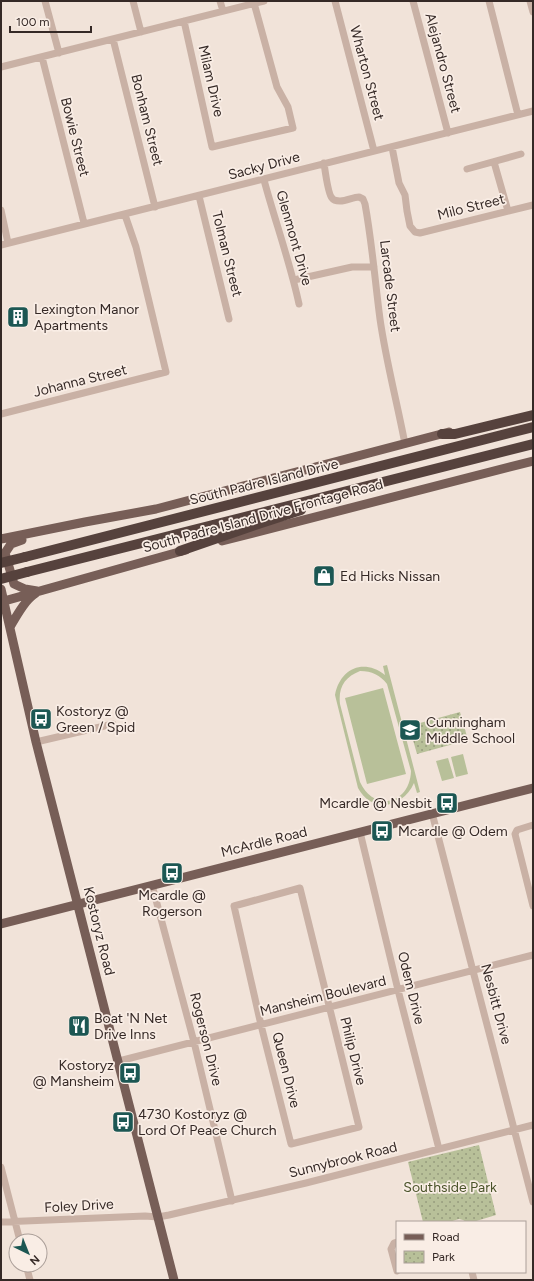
<svg xmlns="http://www.w3.org/2000/svg" width="534" height="1281" viewBox="0 0 534 1281" font-family="Figtree,sans-serif">
<style>
.grass{fill:#b8c099;fill-rule:evenodd}
.park{fill:url(#park-dots)}
.lines{fill:none;stroke-linecap:round;stroke-linejoin:round}
.minor{stroke:#c9b1a5;stroke-width:7}
.major{stroke:#775e57;stroke-width:9}
.highway{stroke:#56423d;stroke-width:10}
.highway-bridge{stroke:#56423d;stroke-width:10}
.labels{text-anchor:middle;dominant-baseline:central;stroke-width:3.5;stroke-linejoin:round;paint-order:stroke}
.street-label{font-size:14px;fill:#352926;stroke:#f9ede5}
.poi-label{font-size:14px;fill:#352926;stroke:#f9ede5;text-anchor:start}
.park-label{font-size:14px;fill:#4a532a;stroke:#f9ede5}
</style>
<defs>
<pattern id="park-dots" width="8" height="8" patternUnits="userSpaceOnUse"><rect width="8" height="8" fill="#b8c099"/><path d="M2 2h.1M6 6h.1" fill="none" stroke="#969c7d" stroke-width="1.8" stroke-linecap="round"/></pattern>
</defs>
<rect width="100%" height="100%" fill="#f1e3d9"/>
<!-- grass -->
<path class="grass" d="M 387,665 L 420,792 L 417,793 L 414,783 C 403,808 372,814 358,788 L 335,695 C 340,669 363,658 385,675 L 383,666 ZM 360,671 C 372,671 380,675 387,684 L 411,771 C 410,804 374,813 360,782 L 340,704 C 338,687 345,677 360,671 Z
M 383,688 L 406,774 L 367,784 L 345,698 Z
M 463,754 L 468,774 L 456,777 L 451,757 Z
M 448,758 L 454,778 L 442,781 L 436,761 Z"/>
<!-- park -->
<path class="park" d="M 460,712 L 468,740 L 417,754 L 409,726 Z
M 479,1145 L 496,1215 L 473,1222 L 466,1222 L 463,1220 L 459,1219 L 449,1222 L 423,1222 L 408,1162 Z"/>
<g class="lines">
<!-- minor -->
<path class="minor" d="M 45,1 L 59,53
M 133,1 L 141,32
M 220,1 L 223,11
M 335,1 L 374,151
M 413,1 L 448,133
M 489,1 L 518,115
M 530,1 L 533,12
M 184,21 L 212,147 L 293,128 L 288,107 L 277,87 L 254,3
M 113,39 L 155,207
M 42,57 L 84,223
M 1,67 L 264,1
M 392,147 L 399,183 L 405,195 L 407,211 L 410,226 L 415,232 L 420,233 L 533,205
M 494,162 L 508,211
M 324,163 C 325,170 328,194 332,198 C 334,201 337,201 340,201 C 347,201 353,197 359,197 L 363,199 L 365,204 C 372,242 375,281 380,319 C 386,361 397,402 405,444
M 467,169 L 521,154
M 264,180 C 275,221 290,262 299,304
M 199,196 L 229,319
M 1,210 L 8,243
M 1,245 L 533,111
M 294,280 L 352,267 L 374,267
M 1,414 L 166,372 L 136,247 L 125,215
M 36,742 L 113,724
M 432,813 L 533,1202
M 533,825 L 517,830 L 515,834 L 533,906
M 360,832 L 398,990 L 439,1149
M 152,885 L 194,1042 L 232,1201
M 300,888 L 359,1127 L 291,1144 L 261,1025 L 234,906 Z
M 119,1061 L 533,955
M 1,1167 L 20,1241
M 1,1222 L 145,1216 L 158,1217 L 169,1215 L 306,1183 L 533,1125
M 397,1242 L 394,1243 L 391,1249 L 397,1271
M 26,1265 L 30,1280
M 472,1272 L 474,1280"/>
<!-- major -->
<path class="major" d="M 1,539 L 85,522 L 156,509 L 449,432
M 22,540 L 11,544 L 5,553 L 14,584 L 25,589 L 37,591
M 222,541 L 533,461
M 1,589 L 36,742 L 174,1280
M 1,602 L 186,550
M 10,627 C 17,615 25,600 36,593
M 1,924 L 533,788"/>
<!-- highway -->
<path class="highway" d="M 442,434 L 455,434 L 533,415
M 180,551 L 255,525 L 301,510
M 25,557 L 533,427
M 27,572 L 533,444"/>
<!-- highway-bridge -->
<path class="highway-bridge" d="M 1,563 L 25,557
M 1,579 L 27,572"/>
</g>
<!-- icons -->
<defs>
<g id="building-square" transform="scale(1.15)"><rect x="-9" y="-9" width="18" height="18" rx="4" fill="#1c5753" stroke="#f9ede5"/><path d="M-4-6H4V6H1V3H-1V6H-4ZM-2.5-4.3h1.7v1.8h-1.7ZM.8-4.3h1.7v1.8H.8ZM-2.5-1h1.7V.8h-1.7ZM.8-1h1.7V.8H.8Z" fill="#fff"/></g>
<g id="shop-square" transform="scale(1.15)"><rect x="-9" y="-9" width="18" height="18" rx="4" fill="#1c5753" stroke="#f9ede5"/><path d="M-5-2.5h2.3a2.7 3.5 0 0 1 5.4 0H5L5.5 6h-11ZM-1.5-2.5h3a1.5 2.3 0 0 0-3 0Z" fill="#fff"/></g>
<g id="bus-square" transform="scale(1.15)"><rect x="-9" y="-9" width="18" height="18" rx="4" fill="#1c5753" stroke="#f9ede5"/><path d="M-5-6H5V4H4V6H2V4H-2V6H-4V4H-5ZM-3.5-4V0h7V-4ZM-3.5 1.2v1.5H-2V1.2ZM2 1.2v1.5H3.5V1.2Z" fill="#fff"/></g>
<g id="school-square" transform="scale(1.15)"><rect x="-9" y="-9" width="18" height="18" rx="4" fill="#1c5753" stroke="#f9ede5"/><path d="M0-5L7-2L0 1L-7-2ZM-4 1L0 2.5L4 1V4Q0 6-4 4Z" fill="#fff"/></g>
<g id="restaurant-square" transform="scale(1.15)"><rect x="-9" y="-9" width="18" height="18" rx="4" fill="#1c5753" stroke="#f9ede5"/><path d="M-5-6h1v4h1v-4h1v4h1v-4h1v5L-1.5 .5V6h-2V.5L-5-1ZM5-6V6H3V1.5H1.5Q1.5-4 5-6Z" fill="#fff"/></g>
</defs>
<g fill-rule="evenodd">
<use href="#building-square" x="18" y="317"/>
<use href="#shop-square" x="324" y="576"/>
<use href="#bus-square" x="41" y="719"/>
<use href="#school-square" x="410" y="730"/>
<use href="#bus-square" x="447" y="803"/>
<use href="#bus-square" x="382" y="831"/>
<use href="#bus-square" x="172" y="873"/>
<use href="#restaurant-square" x="79" y="1026"/>
<use href="#bus-square" x="130" y="1073"/>
<use href="#bus-square" x="123" y="1122"/>
</g>
<g class="labels">
<!-- street labels -->
<g class="street-label">
<text transform="translate(443 63) rotate(75)">Alejandro Street</text>
<text transform="translate(367 73) rotate(75)">Wharton Street</text>
<text transform="translate(211 81) rotate(77)">Milam Drive</text>
<text transform="translate(147 120) rotate(76)">Bonham Street</text>
<text transform="translate(75 137) rotate(76)">Bowie Street</text>
<text transform="translate(264 166) rotate(-15)">Sacky Drive</text>
<text transform="translate(471 207) rotate(-14)">Milo Street</text>
<text transform="translate(294 238) rotate(74)">Glenmont Drive</text>
<text transform="translate(227 254) rotate(76)">Tolman Street</text>
<text transform="translate(390 286) rotate(83)">Larcade Street</text>
<text transform="translate(80 381) rotate(-14)">Johanna Street</text>
<text transform="translate(264 482) rotate(-14)">South Padre Island Drive</text>
<text transform="translate(263 516) rotate(-15)">South Padre Island Drive Frontage Road</text>
<text transform="translate(264 842) rotate(-14)">McArdle Road</text>
<text transform="translate(99 931) rotate(76)">Kostoryz Road</text>
<text transform="translate(411 988) rotate(76)">Odem Drive</text>
<text transform="translate(323 996) rotate(-14)">Mansheim Boulevard</text>
<text transform="translate(496 1004) rotate(75)">Nesbitt Drive</text>
<text transform="translate(206 1039) rotate(76)">Rogerson Drive</text>
<text transform="translate(353 1051) rotate(76)">Philip Drive</text>
<text transform="translate(286 1070) rotate(76)">Queen Drive</text>
<text transform="translate(343 1160) rotate(-14)">Sunnybrook Road</text>
<text transform="translate(79 1206) rotate(-3)">Foley Drive</text>
</g>
<!-- poi labels -->
<g class="poi-label">
<text x="34" y="309">Lexington Manor<tspan x="34" dy="16">Apartments</tspan></text>
<text x="340" y="576">Ed Hicks Nissan</text>
<text x="56" y="711">Kostoryz @<tspan x="56" dy="16">Green / Spid</tspan></text>
<text x="426" y="722">Cunningham<tspan x="426" dy="16">Middle School</tspan></text>
<text x="432" y="803" text-anchor="end">Mcardle @ Nesbit</text>
<text x="398" y="831">Mcardle @ Odem</text>
<text x="172" y="895" text-anchor="middle">Mcardle @<tspan x="172" dy="16">Rogerson</tspan></text>
<text x="94" y="1018">Boat 'N Net<tspan x="94" dy="16">Drive Inns</tspan></text>
<text x="114" y="1065" text-anchor="end">Kostoryz<tspan x="114" dy="16">@ Mansheim</tspan></text>
<text x="138" y="1114">4730 Kostoryz @<tspan x="138" dy="16">Lord Of Peace Church</tspan></text>
</g>
<!-- park labels -->
<g class="park-label">
<text x="450" y="1187">Southside Park</text>
</g>
</g>
<!-- border -->
<rect width="534" height="1281" fill="none" stroke="#352926" stroke-width="4"/>
<!-- legend -->
<rect x="396" y="1221" width="130" height="52" fill="#f9ede5" stroke="#ab9f99"/>
<rect x="404" y="1234" width="20" height="6" fill="#775e57" stroke="#ab9f99"/>
<text x="432" y="1241" font-size="12" fill="#352926">Road</text>
<rect x="404" y="1251" width="20" height="12" fill="url(#park-dots)" stroke="#ab9f99"/>
<text x="432" y="1261" font-size="12" fill="#352926">Park</text>
<!-- north arrow -->
<g transform="translate(28 1253) rotate(137)"><circle r="19" fill="#f9ede5" stroke="#ab9f99"/>
<path d="M0-3L7 15L0 10L-7 15Z" fill="#1c5753"/>
<text y="-6" font-size="11" font-weight="bold" text-anchor="middle" fill="#352926">N</text>
</g>
<!-- scale -->
<path d="M10 26v6h81v-6" fill="none" stroke="#352926" stroke-width="2"/>
<text x="16" y="26" font-size="12" fill="#352926" stroke="#f9ede5" stroke-width="3" paint-order="stroke">100 m</text>
</svg>
